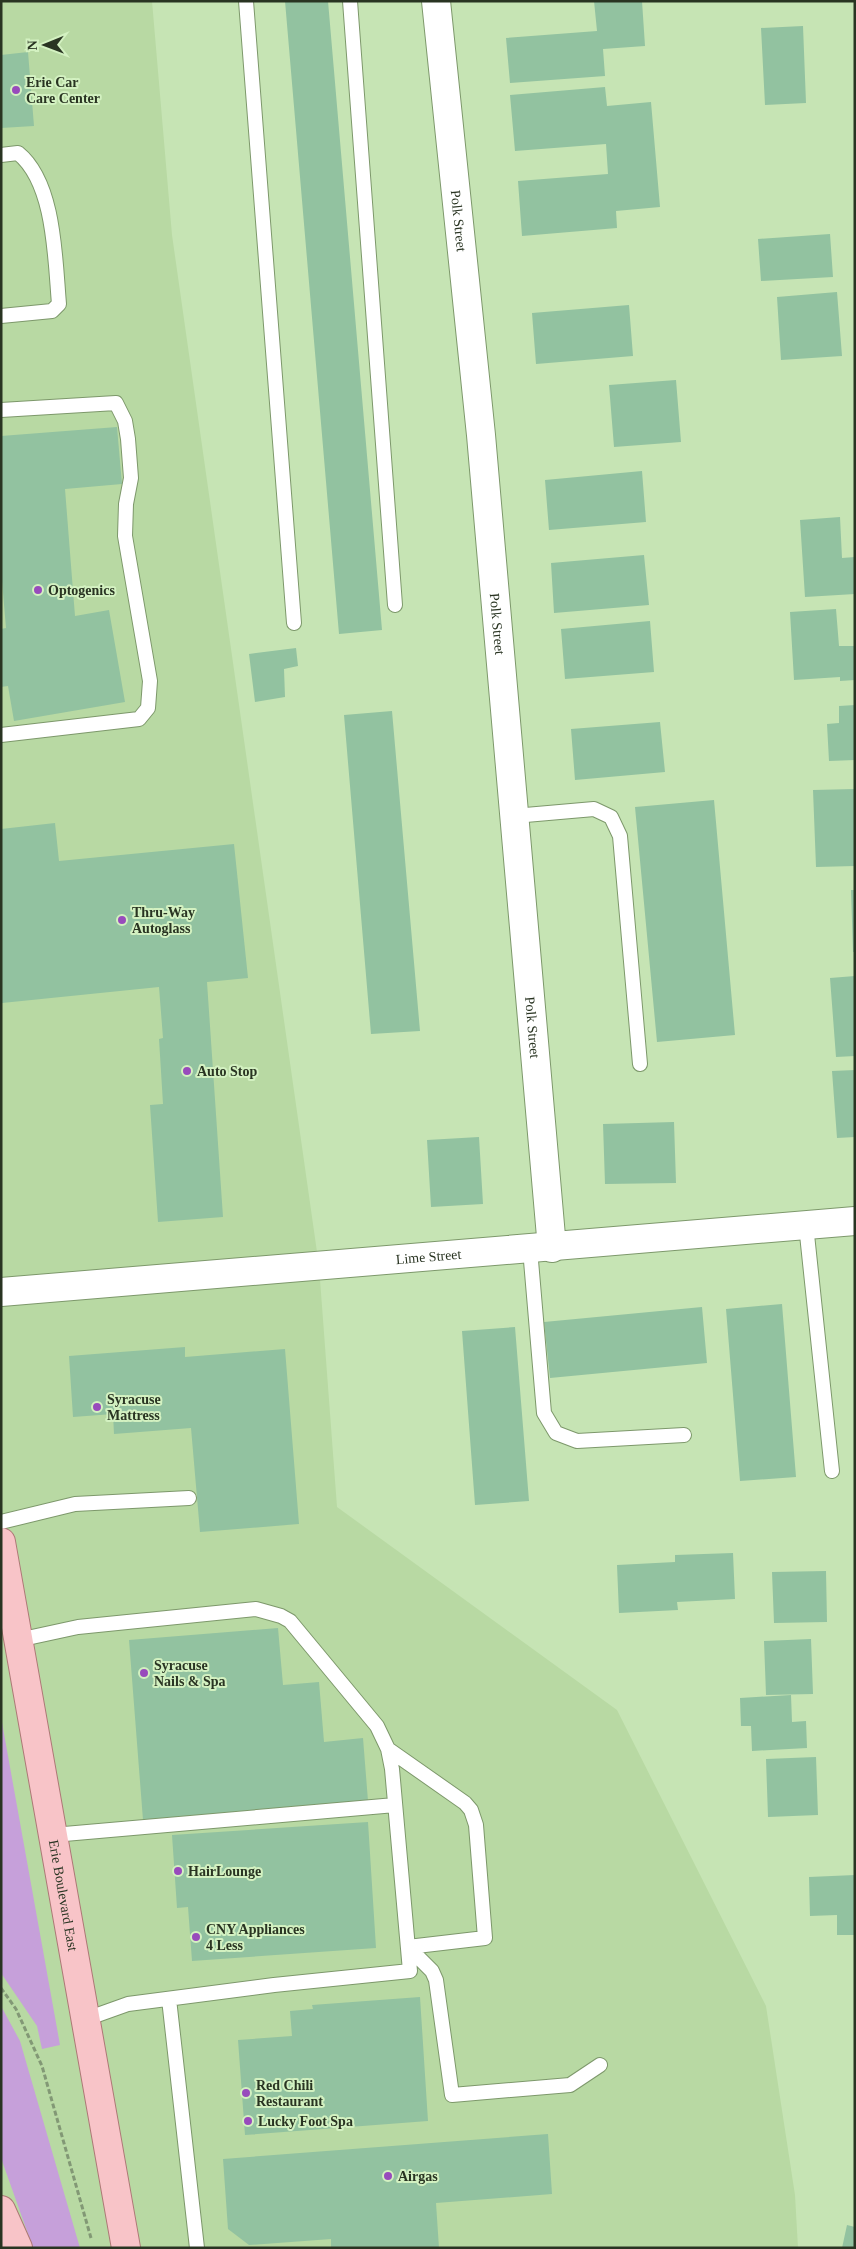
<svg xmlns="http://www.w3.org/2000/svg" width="856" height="2249" viewBox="0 0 856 2249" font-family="Georgia,serif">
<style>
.built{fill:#b8d9a3}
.green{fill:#c6a0da}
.building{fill:#92c2a0}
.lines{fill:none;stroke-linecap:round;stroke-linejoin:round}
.lane-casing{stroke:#7d986b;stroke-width:16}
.street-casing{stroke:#7d986b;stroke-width:30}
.primary-casing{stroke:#ad7876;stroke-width:30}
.path{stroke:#829875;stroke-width:3;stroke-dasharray:5 2.5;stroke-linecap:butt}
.lane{stroke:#fff;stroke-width:14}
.street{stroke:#fff;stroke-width:28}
.primary{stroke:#f8c4c8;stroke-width:28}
.poi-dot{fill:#984bbc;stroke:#d3f1c1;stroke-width:2}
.labels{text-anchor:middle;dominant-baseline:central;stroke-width:4;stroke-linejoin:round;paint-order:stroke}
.poi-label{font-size:14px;font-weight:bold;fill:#293422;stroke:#d3f1c1;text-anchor:start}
.street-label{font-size:14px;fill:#293422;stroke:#d3f1c1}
</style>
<rect width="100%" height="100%" fill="#c6e4b4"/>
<!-- built -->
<path class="built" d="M 1,1 L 152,1 L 172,235 L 319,1266 L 337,1507 L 617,1710 L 766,2006 L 795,2195 L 798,2248 L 1,2248 Z"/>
<!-- green -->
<path class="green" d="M 1,1717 L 60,2045 L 42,2049 L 37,2026 L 1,1973 Z
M 1,2006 L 20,2041 L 80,2248 L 33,2248 L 1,2158 Z"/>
<!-- building -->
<path class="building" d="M 285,1 L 328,1 L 382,630 L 339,634 Z
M 594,1 L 642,1 L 645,46 L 603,49 L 605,76 L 510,83 L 506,38 L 597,31 Z
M 803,26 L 806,103 L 765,105 L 761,28 Z
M 28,52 L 34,126 L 1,128 L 1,55 Z
M 605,87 L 607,106 L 651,102 L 660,207 L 616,211 L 617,228 L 522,236 L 518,181 L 608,174 L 606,144 L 515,151 L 510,95 Z
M 830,234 L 833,277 L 761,281 L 758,239 Z
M 837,292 L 842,356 L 781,360 L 777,297 Z
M 629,305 L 633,356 L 536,364 L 532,313 Z
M 676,380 L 681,442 L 614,447 L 609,385 Z
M 117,427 L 122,484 L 65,489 L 75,616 L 109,610 L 125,702 L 14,721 L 8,686 L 1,687 L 1,629 L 6,628 L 1,569 L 1,436 Z
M 642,471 L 646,522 L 549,530 L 545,480 Z
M 840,517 L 842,558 L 855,557 L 855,594 L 805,597 L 800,520 Z
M 644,555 L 649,605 L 554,613 L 551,563 Z
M 836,609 L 839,646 L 855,646 L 855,680 L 840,681 L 840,677 L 794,680 L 790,612 Z
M 650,621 L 654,672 L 565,679 L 561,629 Z
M 296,648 L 298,666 L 284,669 L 285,697 L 255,702 L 249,654 Z
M 855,705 L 855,760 L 829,761 L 827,724 L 839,723 L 839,706 Z
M 392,711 L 420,1031 L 371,1034 L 344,715 Z
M 660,722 L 665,772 L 575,780 L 571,729 Z
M 855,789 L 855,866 L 816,867 L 813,790 Z
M 714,800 L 735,1035 L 657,1042 L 635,807 Z
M 55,823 L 59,861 L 234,844 L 248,978 L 207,982 L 223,1217 L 158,1222 L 150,1105 L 163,1104 L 159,1039 L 163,1038 L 159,987 L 2,1003 L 1,829 Z
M 851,890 L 855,890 L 855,952 L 853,952 Z
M 855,976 L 855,1056 L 836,1057 L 830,978 Z
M 855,1070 L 855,1137 L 837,1138 L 832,1071 Z
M 674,1122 L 676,1183 L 605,1184 L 603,1124 Z
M 479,1137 L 483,1204 L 431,1207 L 427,1140 Z
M 782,1304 L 796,1477 L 740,1481 L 726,1309 Z
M 702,1307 L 707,1363 L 550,1378 L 544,1322 Z
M 515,1327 L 529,1501 L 475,1505 L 462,1331 Z
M 185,1347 L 185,1357 L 285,1349 L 299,1524 L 200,1532 L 191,1428 L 114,1434 L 113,1414 L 73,1417 L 69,1356 Z
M 733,1553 L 735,1599 L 677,1602 L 678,1610 L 619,1613 L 617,1565 L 675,1562 L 675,1555 Z
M 826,1571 L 827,1622 L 774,1623 L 772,1572 Z
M 278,1628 L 283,1685 L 319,1682 L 324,1742 L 363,1738 L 368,1801 L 143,1820 L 129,1640 Z
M 811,1639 L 813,1694 L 766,1695 L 764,1641 Z
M 791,1695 L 792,1722 L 806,1721 L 807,1748 L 752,1751 L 751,1726 L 741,1726 L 740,1698 Z
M 816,1757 L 818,1815 L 768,1817 L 766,1759 Z
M 368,1822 L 376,1948 L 192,1961 L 188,1907 L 177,1908 L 172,1835 Z
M 855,1875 L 855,1935 L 837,1935 L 837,1915 L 810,1916 L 809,1877 Z
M 420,1997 L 428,2121 L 245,2135 L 238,2040 L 292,2036 L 290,2011 L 313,2009 L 312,2005 Z
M 548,2134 L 552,2194 L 436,2203 L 439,2248 L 331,2248 L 331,2239 L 249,2245 L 228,2229 L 223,2159 Z
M 847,2225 L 855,2227 L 855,2248 L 842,2248 Z"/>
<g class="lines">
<!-- lane casing -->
<g class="lane-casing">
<path id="lane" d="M 246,1 L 294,623
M 350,1 L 395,605
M 1,155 L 18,153 C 55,183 55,259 59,304 L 52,311 L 1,316
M 1,410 L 116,403 L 125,421 L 128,439 L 131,478 L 126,504 L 125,536 L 150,681 L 148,708 L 139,719 L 1,735
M 514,816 L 594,809 L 611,817 L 620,836 L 640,1064
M 806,1225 L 832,1471
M 530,1249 L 544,1413 L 556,1433 L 577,1441 L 684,1435
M 1,1522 L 75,1504 L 189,1498
M 18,1640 L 78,1627 L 256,1609 L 281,1616 L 290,1621 L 377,1726 L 388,1749 L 392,1769 L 410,1971 L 274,1985 L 128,2004 L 86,2019
M 388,1749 L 465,1803 L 471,1810 L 476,1825 L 485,1938 L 408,1947
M 53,1835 L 395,1805
M 408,1947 L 432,1971 L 436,1980 L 452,2095 L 570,2085 L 600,2065
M 169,1999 L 197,2248"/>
</g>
<!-- street casing -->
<g class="street-casing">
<g id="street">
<path id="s1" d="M 436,1 L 481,435 L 552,1248"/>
<path id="s2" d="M 1,1292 L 855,1221"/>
</g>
</g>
<!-- primary casing -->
<g class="primary-casing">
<g id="primary">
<path id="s3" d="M 1,1542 L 126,2248"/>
<path d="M 1,2210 L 18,2248"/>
</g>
</g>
<!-- path -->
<path class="path" d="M 1,1988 L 16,2009 L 42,2066 L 91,2238"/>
<!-- lane -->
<use href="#lane" class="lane"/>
<!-- street -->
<use href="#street" class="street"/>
<!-- primary -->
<use href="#primary" class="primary"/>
</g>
<!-- markers -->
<g class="poi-dot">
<circle cx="16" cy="90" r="5"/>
<circle cx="38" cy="590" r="5"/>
<circle cx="122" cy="920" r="5"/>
<circle cx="187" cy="1071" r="5"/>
<circle cx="97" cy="1407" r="5"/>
<circle cx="144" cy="1673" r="5"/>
<circle cx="178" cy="1871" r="5"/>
<circle cx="196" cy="1937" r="5"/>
<circle cx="246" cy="2093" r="5"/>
<circle cx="248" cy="2121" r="5"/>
<circle cx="388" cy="2176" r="5"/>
</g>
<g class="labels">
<!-- poi labels -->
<g class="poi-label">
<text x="26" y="82">Erie Car<tspan x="26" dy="16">Care Center</tspan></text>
<text x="48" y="590">Optogenics</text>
<text x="132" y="912">Thru-Way<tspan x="132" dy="16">Autoglass</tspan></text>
<text x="197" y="1071">Auto Stop</text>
<text x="107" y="1399">Syracuse<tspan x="107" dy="16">Mattress</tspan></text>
<text x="154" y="1665">Syracuse<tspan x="154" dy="16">Nails &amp; Spa</tspan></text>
<text x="188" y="1871">HairLounge</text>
<text x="206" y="1929">CNY Appliances<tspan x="206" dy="16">4 Less</tspan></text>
<text x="256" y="2085">Red Chili<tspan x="256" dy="16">Restaurant</tspan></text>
<text x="258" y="2121">Lucky Foot Spa</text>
<text x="398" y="2176">Airgas</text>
</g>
<!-- street labels -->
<g class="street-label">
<text stroke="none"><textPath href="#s1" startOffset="221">Polk Street</textPath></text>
<text stroke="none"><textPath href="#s1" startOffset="626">Polk Street</textPath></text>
<text stroke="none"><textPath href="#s1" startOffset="1031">Polk Street</textPath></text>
<text stroke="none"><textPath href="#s2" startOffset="429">Lime Street</textPath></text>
<text stroke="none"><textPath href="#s3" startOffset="359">Erie Boulevard East</textPath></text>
</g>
</g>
<!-- border -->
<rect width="856" height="2249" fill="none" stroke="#293422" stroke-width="5"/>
<!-- north arrow -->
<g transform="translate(45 45) rotate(269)" stroke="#d3f1c1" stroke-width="4" paint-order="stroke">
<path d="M0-4L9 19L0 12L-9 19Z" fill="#293422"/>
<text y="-8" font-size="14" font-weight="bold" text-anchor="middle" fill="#293422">N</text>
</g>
</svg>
